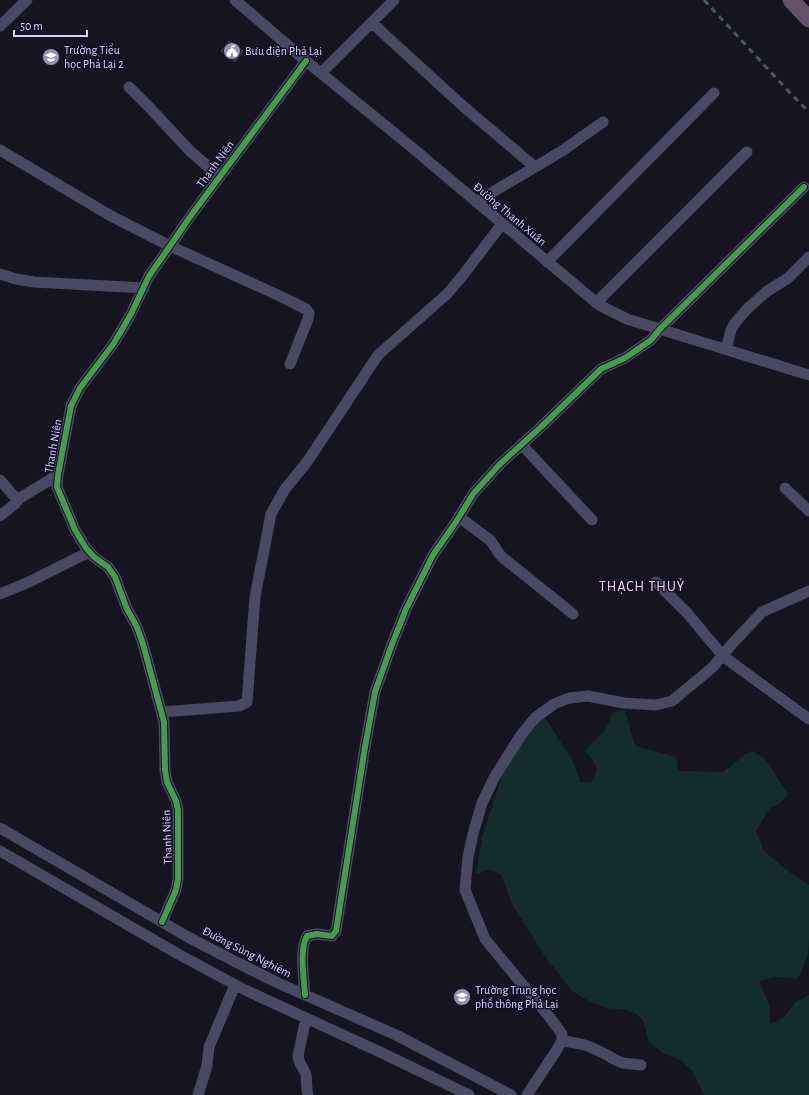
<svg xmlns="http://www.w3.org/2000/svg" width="809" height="1095" viewBox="0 0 809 1095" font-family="'Alegreya Sans',sans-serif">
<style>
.green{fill:#132c2d}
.building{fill:#343243;stroke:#433f54}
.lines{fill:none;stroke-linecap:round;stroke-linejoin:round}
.minor{stroke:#4a4962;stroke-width:11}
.highway{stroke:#67516a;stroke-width:17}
.rail{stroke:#43596b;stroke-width:3;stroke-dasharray:6 5;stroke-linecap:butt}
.cycleway-casing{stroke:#130f26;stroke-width:8}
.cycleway{stroke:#469c4c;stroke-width:6}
.labels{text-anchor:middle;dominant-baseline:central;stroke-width:3;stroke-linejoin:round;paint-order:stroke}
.poi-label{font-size:12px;fill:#d9d4ff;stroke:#130f26;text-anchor:start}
.street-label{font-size:12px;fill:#d9d4ff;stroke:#130f26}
.quarter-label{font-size:14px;letter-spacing:1px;fill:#ffd6f0;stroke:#130f26}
</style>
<rect width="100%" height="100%" fill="#161421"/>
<!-- green -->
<path class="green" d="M 625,710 L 635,746 L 676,757 L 678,771 L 723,772 L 746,754 L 753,751 L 766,760 L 788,794 L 781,803 L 770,808 L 756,831 L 764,851 L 785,869 L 809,885 L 809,942 L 808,955 L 798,979 L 776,977 L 759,981 L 769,1005 L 770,1024 L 783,1018 L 795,1003 L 809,995 L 809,1095 L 704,1095 L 693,1072 L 682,1061 L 661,1052 L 649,1042 L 643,1020 L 637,1014 L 625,1010 L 607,1008 L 590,1002 L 572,991 L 546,958 L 513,906 L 501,875 L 493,870 L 487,870 L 476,874 L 482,837 L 504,770 L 524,737 L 544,716 L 572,760 L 581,783 L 591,782 C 601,766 596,765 585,751 L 590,745 L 605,731 L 613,712 Z"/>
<!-- building -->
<path class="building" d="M 229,41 L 243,51 L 235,62 L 221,51 Z"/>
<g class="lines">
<!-- minor -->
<path class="minor" d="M 235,0 L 306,61 L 409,145 L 599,305 L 627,319 L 809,375
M 372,23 L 464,107 L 535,167
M 0,26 L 27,0
M 321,73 L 394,0
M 129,87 L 150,108 L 190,151 L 220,177
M 0,150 L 111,216 L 170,246 L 282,297 L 306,309 L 309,313 L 308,319 L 290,364
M 476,202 L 562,151 L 603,122
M 547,262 L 714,93
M 0,274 L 16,279 L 34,282 L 144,288
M 596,303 L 747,152
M 726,349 L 731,330 L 735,323 L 747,309 L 766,292 L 788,278 L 809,257
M 522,445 L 592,520
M 0,480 L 14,496 L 20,498 L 58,475
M 785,488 L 809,511
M 0,516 L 15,504 L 20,498
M 459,517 L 490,540 C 495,546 497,552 502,557 L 573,614
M 656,582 L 688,614 L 723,656 L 739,668 L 809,719
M 0,594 L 29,582 L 89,552
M 162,712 L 239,706 L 247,702 L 255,597 L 271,514 L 285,489 L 307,462 L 378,355 L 447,294 L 460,279 L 502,224
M 0,828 L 188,937 L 236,962 L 278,983 L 396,1035 L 511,1095
M 0,851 L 178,954 L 245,990 L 380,1052 L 469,1095
M 162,922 L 176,890 L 178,879 L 178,810 L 176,801 L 167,782 L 165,770 L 164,722 L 143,644 L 137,627 L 127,609 L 115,577 L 108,567 L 94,557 L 86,548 L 75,530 L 57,487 L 58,475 L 71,406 L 80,388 L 114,343 L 131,314 L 149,276 L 170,246 L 192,214 L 306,61
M 305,995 C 304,978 299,951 307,936 L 317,934 L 332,936 L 336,931 L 365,747 L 375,692 L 391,647 L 406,609 L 433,555 L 456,522 L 473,494 L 500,464 L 541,427 L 601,369 L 625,358 L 651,340 L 660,329 L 804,187
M 306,1018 L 298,1056 C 299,1065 304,1068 306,1075 C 307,1081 306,1088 308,1095
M 562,1041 C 579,1043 588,1045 603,1053 C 610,1056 615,1061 623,1063 C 628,1064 635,1064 641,1065
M 198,1095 L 207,1066 L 209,1047 L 235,985
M 527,1095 L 556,1051 L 562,1041 L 562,1034 L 551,1019 L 485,939 L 465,890 L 468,857 L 473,834 L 482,803 L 494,778 L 521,735 L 535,718 L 554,704 L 569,698 L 588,696 L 624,703 L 656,705 L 672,701 L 713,667 L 732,644 L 762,612 L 809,591"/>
<!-- highway -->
<path class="highway" d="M 791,0 L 809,19"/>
<!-- rail -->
<path class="rail" d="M 704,0 L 792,95 L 809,112"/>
<!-- cycleway casing -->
<g class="cycleway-casing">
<path id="cycleway" d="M 162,922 L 176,890 L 178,879 L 178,810 L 176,801 L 167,782 L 165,770 L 164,722 L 143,644 L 137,627 L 127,609 L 115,577 L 108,567 L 94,557 L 86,548 L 75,530 L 57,487 L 58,475 L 71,406 L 80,388 L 114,343 L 131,314 L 149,276 L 170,246 L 192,214 L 306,61
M 305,995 C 304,978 299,951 307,936 L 317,934 L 332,936 L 336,931 L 365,747 L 375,692 L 391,647 L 406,609 L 433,555 L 456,522 L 473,494 L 500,464 L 541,427 L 601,369 L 625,358 L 651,340 L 660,329 L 804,187"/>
</g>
<!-- cycleway -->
<use href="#cycleway" class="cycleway"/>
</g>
<!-- icons -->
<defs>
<g id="civic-disc" transform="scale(0.9)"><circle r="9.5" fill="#9591b1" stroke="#130f26"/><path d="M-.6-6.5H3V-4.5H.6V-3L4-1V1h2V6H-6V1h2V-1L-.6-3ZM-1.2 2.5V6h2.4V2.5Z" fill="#fff"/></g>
<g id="school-disc" transform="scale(0.9)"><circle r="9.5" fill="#9591b1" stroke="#130f26"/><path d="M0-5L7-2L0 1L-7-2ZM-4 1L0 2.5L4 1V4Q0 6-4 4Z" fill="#fff"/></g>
</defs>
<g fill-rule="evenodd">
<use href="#civic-disc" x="232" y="51"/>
<use href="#school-disc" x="51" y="57"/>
<use href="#school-disc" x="462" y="997"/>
</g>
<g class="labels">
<!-- poi labels -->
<g class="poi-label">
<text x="64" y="50">Trường Tiểu<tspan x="64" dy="14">học Phả Lại 2</tspan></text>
<text x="245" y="51">Bưu điện Phả Lại</text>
<text x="475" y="990">Trường Trung học<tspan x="475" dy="14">phổ thông Phả Lại</tspan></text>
</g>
<!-- street labels -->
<g class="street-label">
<text transform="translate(215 164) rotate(-54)">Thanh Niên</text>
<text transform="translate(510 214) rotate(40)">Đường Thanh Xuân</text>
<text transform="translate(53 446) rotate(-80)">Thanh Niên</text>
<text transform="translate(167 837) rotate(-92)">Thanh Niên</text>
<text transform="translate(247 952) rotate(27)">Đường Sùng Nghiêm</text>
</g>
<!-- quarter labels -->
<g class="quarter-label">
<text x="642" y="587">THẠCH THUỶ</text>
</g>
</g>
<!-- scale -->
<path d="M14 30v6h73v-6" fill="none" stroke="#d9d4ff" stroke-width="2"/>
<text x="20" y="30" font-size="12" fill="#d9d4ff" stroke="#130f26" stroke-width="3" paint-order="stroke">50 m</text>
</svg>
